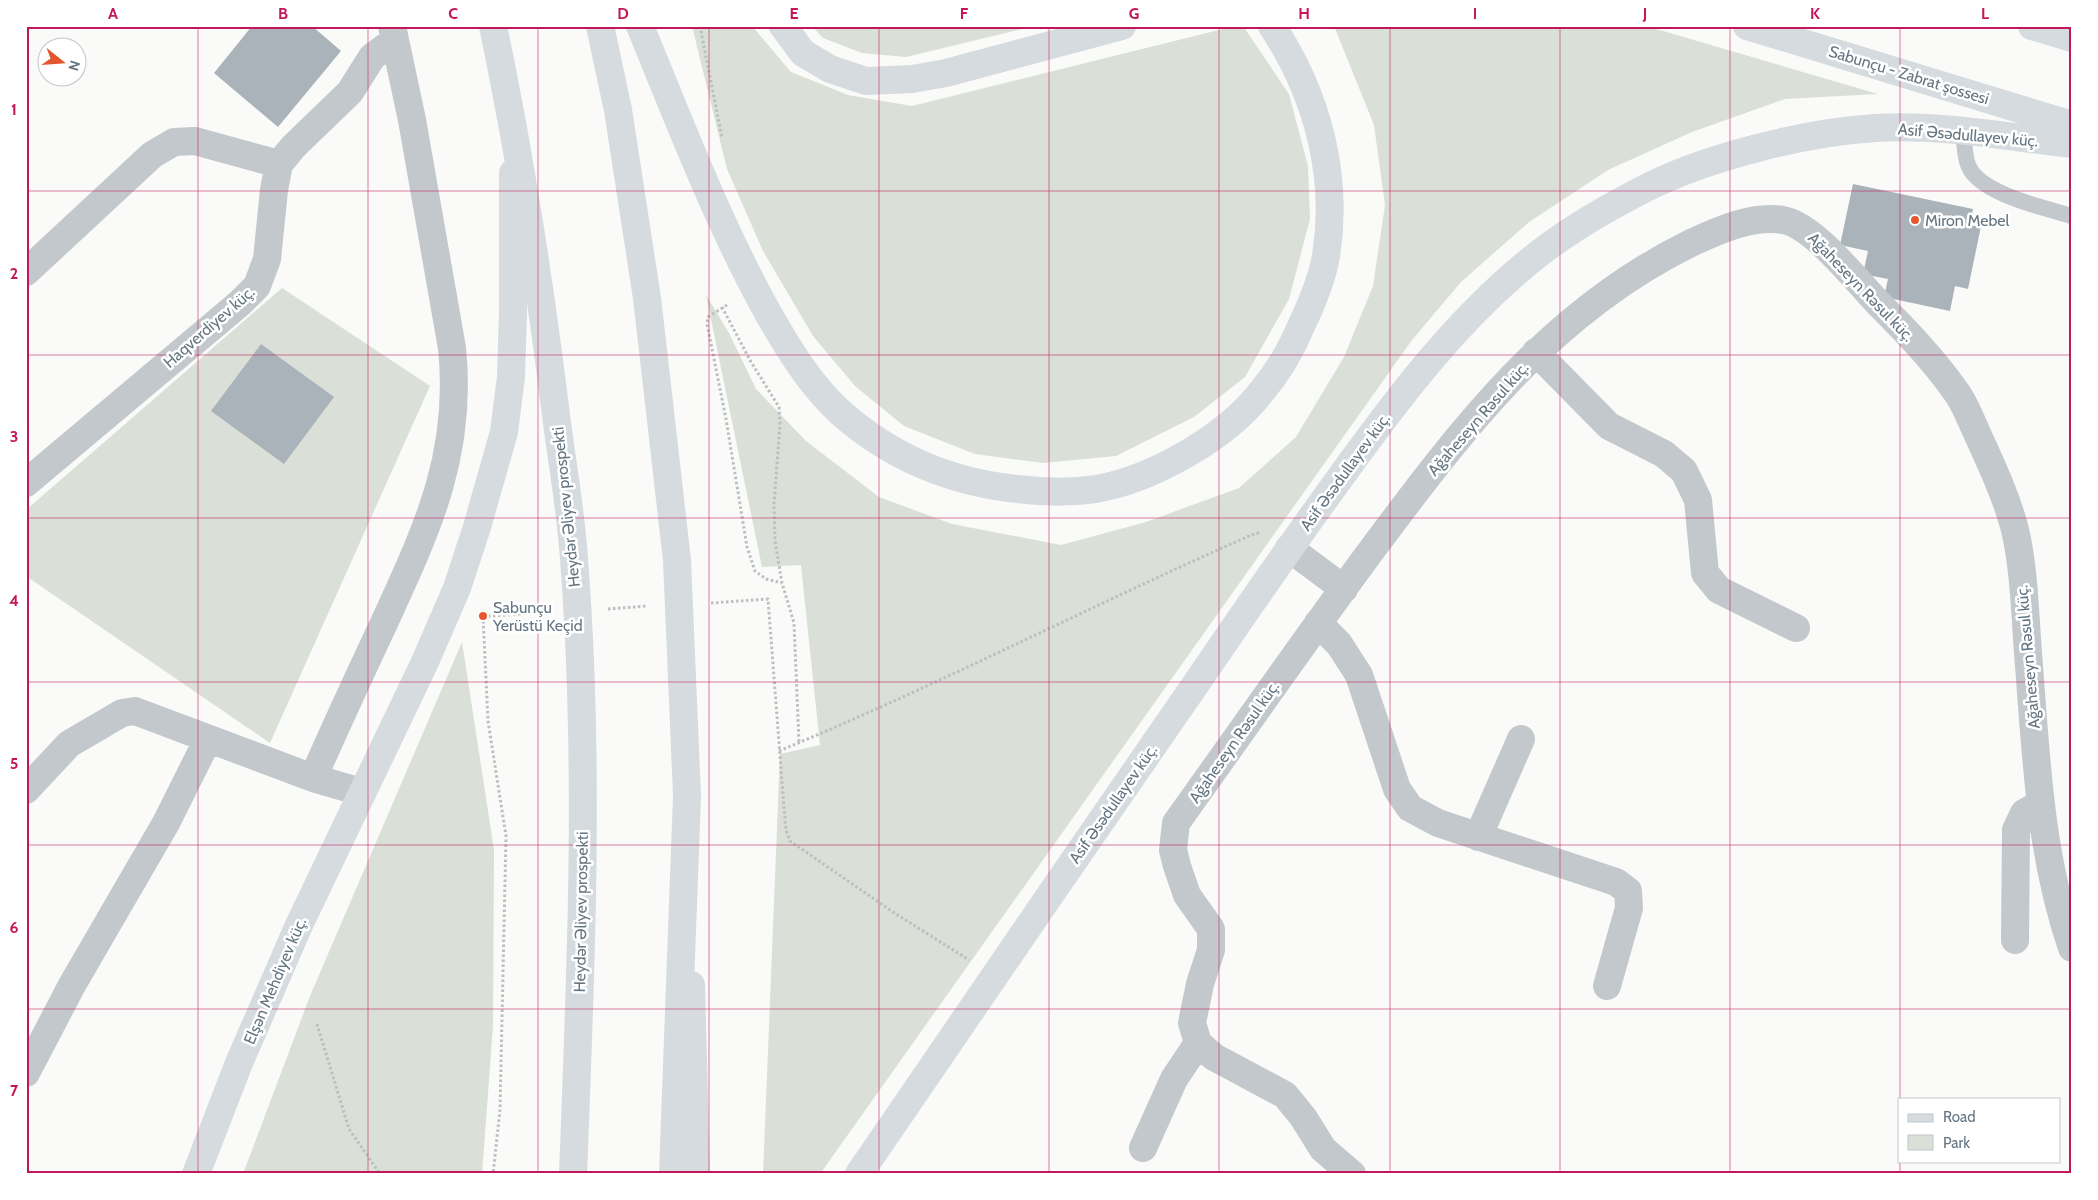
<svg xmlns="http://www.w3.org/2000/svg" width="2098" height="1200" viewBox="0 0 2098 1200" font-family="Cabin,sans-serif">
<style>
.green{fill:#dadfd7}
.building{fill:#aab3b9}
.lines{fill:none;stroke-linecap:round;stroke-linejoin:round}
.path{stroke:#bbbfc2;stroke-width:3;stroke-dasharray:2.5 2.5;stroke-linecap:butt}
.service{stroke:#c3c8cc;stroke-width:16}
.minor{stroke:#c3c8cc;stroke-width:28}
.secondary{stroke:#d6dbdf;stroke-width:28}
.primary{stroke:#d6dbdf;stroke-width:28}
.motorway{stroke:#d6dbdf;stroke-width:28}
.grid{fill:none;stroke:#c2185b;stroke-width:1;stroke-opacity:0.55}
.poi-dot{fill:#e4572e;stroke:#fff;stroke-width:2}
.labels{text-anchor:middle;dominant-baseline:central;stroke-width:5;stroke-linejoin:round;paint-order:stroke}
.street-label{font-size:16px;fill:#657683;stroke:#fff}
.poi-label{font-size:16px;fill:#657683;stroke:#fff;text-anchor:start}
.neatline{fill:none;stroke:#c2185b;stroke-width:2}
.grid-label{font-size:16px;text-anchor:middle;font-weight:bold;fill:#c2185b}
</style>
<rect width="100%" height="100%" fill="#fafaf8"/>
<!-- green -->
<path class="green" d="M 692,26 L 752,26 L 791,72 L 848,95 L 912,106 L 1235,26 L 1243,26 L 1289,94 L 1308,166 L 1310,219 L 1289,299 L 1245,377 L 1194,417 L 1116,456 L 1043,463 L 975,454 L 904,426 L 855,386 L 813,336 L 763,251 L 727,169 Z
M 812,26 L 1035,26 L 906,57 L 862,53 L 823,38 Z
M 1334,26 L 1646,26 L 1878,94 L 1785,99 L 1692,132 L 1608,170 L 1529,222 L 1461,282 L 1412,340 L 820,1174 L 763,1174 L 780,754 L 820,745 L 801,565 L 762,567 L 706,295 L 729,333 L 756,389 L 806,441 L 879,497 L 952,524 L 1061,545 L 1146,522 L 1239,488 L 1296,437 L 1344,357 L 1373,286 L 1385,205 L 1374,125 Z
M 282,288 L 430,386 L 270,743 L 26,576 L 26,510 Z
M 462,642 L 494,850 L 493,1026 L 482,1174 L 243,1174 L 310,996 Z"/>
<!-- building -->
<path class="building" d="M 252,26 L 312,26 L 341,51 L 278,127 L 214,73 Z
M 1853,184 L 1973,209 L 1970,224 L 1981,226 L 1968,289 L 1955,286 L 1950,311 L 1884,297 L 1888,279 L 1863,274 L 1868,251 L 1840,245 Z
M 261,344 L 334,397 L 284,464 L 211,411 Z"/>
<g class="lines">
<!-- path -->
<path class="path" d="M 700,26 L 722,138
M 727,305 L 708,317 L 707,324 L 726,419 L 747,547 L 755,571 L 766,579 L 782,583
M 722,307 L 751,362 L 779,407 L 780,425 L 774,504 L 775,541 L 782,583 L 794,623 L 799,742
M 711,603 L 768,599 L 784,808 L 786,830 L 790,841 L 893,912 L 969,960
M 608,609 L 647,606
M 483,616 L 488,721 L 506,836 L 500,1110 L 493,1174
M 478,617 L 547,612
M 779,751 C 941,684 1096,603 1256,533 L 1261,533
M 317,1024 L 349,1129 L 380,1174"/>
<!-- service -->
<path class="service" d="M 1963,132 C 1965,143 1964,158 1969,167 C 1981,194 2045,208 2072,216"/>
<!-- minor -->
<path class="minor" d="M 26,272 L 152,155 L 174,142 L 195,141 L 279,164
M 1536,352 L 1609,426 L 1664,454 L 1684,471 L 1698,500 L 1705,573 L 1719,590 L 1796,628
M 26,483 L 240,303 L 257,286 L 267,259 L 274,190 L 279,164 L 294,146 L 350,92 L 372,57 L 395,40
M 1289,548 L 1344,589
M 1318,623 L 1339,644 L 1359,675 L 1397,789 L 1410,808 L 1438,823 L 1616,882 L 1628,891 L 1629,908 L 1607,986
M 313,778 C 336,726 360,674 384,623 C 427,529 463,455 452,348 L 412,120 L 392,26
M 26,790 L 69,744 L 122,713 L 135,711 L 313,778 L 361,792
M 1478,837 L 1521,739
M 2015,940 L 2016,830 L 2024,813 L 2040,804
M 26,1073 L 72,985 L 166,823 L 208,739
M 1143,1148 L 1174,1079 L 1198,1043
M 1352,1174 L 1323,1149 L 1303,1117 L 1285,1095 L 1214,1057 L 1198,1043 L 1192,1023 L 1200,984 L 1211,950 L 1211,929 L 1187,895 L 1177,866 L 1173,850 L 1176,823 C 1239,735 1301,646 1365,559 C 1459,433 1547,313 1693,242 C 1719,230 1753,215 1783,220 C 1813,225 1856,280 1878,303 C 1906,331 1934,360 1957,393 C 1965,404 1970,418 1976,431 C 1990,462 2005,493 2014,526 C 2024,564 2025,614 2028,653 C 2036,753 2039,852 2072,948"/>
<!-- secondary -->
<path class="secondary" d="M 691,985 L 696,1174
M 196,1174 L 239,1063 L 299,925 L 424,664 L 457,588 L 477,527 L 504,432 L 511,377 L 513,312 L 513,173
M 859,1174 C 964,1020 1069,867 1175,714 C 1227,639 1278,563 1332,489 C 1393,404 1458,316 1541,252 C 1575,226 1614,204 1652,185 C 1712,156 1808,132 1875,128 C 1940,124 2007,137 2072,144"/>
<!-- primary -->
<path class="primary" d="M 640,26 C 680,123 717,221 768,313 C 788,348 810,385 841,413 C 891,457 952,483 1018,489 C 1043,492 1070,493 1096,489 C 1153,479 1227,437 1262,391 C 1279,371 1292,348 1302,324 C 1312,303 1322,279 1326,256 C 1339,175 1317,94 1272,26
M 783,26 L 803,53 L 830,69 L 866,81 L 912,79 L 946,73 L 1122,26
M 1747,26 L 2072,125
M 2032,26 L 2072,38"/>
<!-- motorway -->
<path class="motorway" d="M 493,26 C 520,155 540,285 556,415 C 562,463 571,511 574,559 C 590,764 581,969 573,1174
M 600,26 L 618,110 L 647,298 L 677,560 L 687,796 L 673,1174"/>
</g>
<!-- grid -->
<path class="grid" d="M 198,26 L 198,1174M 368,26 L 368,1174M 538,26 L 538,1174M 709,26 L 709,1174M 879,26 L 879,1174M 1049,26 L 1049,1174M 1219,26 L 1219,1174M 1390,26 L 1390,1174M 1560,26 L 1560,1174M 1730,26 L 1730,1174M 1900,26 L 1900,1099M 26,191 L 2072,191M 26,355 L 2072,355M 26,518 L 2072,518M 26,682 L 2072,682M 26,845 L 2072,845M 26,1009 L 2072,1009M 1900,1161 L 1900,1174"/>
<!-- markers -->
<g class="poi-dot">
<circle cx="1915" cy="220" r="5"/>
<circle cx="483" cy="616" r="5"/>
</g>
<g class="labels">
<!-- street labels -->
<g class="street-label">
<text transform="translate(1909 75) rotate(17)">Sabunçu - Zabrat şossesi</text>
<text transform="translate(1968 135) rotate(5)">Asif Əsədullayev küç.</text>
<text transform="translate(1861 287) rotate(46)">Ağaheseyn Rəsul küç.</text>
<text transform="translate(209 327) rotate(-41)">Haqverdiyev küç.</text>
<text transform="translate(1478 419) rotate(-49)">Ağaheseyn Rəsul küç.</text>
<text transform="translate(1345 472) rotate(-54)">Asif Əsədullayev küç.</text>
<text transform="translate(566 507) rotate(-96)">Heydər Əliyev prospekti</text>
<text transform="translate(2028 657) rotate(-95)">Ağaheseyn Rəsul küç.</text>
<text transform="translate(1234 742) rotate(-55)">Ağaheseyn Rəsul küç.</text>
<text transform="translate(1113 804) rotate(-55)">Asif Əsədullayev küç.</text>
<text transform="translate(581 912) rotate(-89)">Heydər Əliyev prospekti</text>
<text transform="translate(275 981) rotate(-67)">Elşən Mehdiyev küç.</text>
</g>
<!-- poi labels -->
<g class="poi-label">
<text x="1925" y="220">Miron Mebel</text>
<text x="493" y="607">Sabunçu<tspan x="493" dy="18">Yerüstü Keçid</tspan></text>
</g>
</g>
<!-- border -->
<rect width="2098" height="1200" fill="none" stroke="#ffffff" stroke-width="55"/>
<!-- legend -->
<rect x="1898" y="1098" width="162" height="65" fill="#ffffff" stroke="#c1c8cd"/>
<rect x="1908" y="1114" width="25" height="8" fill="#d6dbdf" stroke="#c1c8cd"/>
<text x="1943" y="1122" font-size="15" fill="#657683">Road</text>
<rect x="1908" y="1135" width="25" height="15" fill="#dadfd7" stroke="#c1c8cd"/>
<text x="1943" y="1148" font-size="15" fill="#657683">Park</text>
<!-- north arrow -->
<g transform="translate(62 62) rotate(107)"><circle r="24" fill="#ffffff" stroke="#c1c8cd"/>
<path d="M0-4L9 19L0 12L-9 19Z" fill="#e4572e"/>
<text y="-8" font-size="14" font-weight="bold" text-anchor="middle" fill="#657683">N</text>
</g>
<rect x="28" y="28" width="2042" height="1144" class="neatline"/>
<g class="grid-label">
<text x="113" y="19">A</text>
<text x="283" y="19">B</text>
<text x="453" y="19">C</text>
<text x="623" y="19">D</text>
<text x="794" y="19">E</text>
<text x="964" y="19">F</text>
<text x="1134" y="19">G</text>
<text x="1304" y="19">H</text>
<text x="1475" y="19">I</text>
<text x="1645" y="19">J</text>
<text x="1815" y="19">K</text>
<text x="1985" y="19">L</text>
<text x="14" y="115">1</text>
<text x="14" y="279">2</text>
<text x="14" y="442">3</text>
<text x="14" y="606">4</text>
<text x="14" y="769">5</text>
<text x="14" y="933">6</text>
<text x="14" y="1096">7</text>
</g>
</svg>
